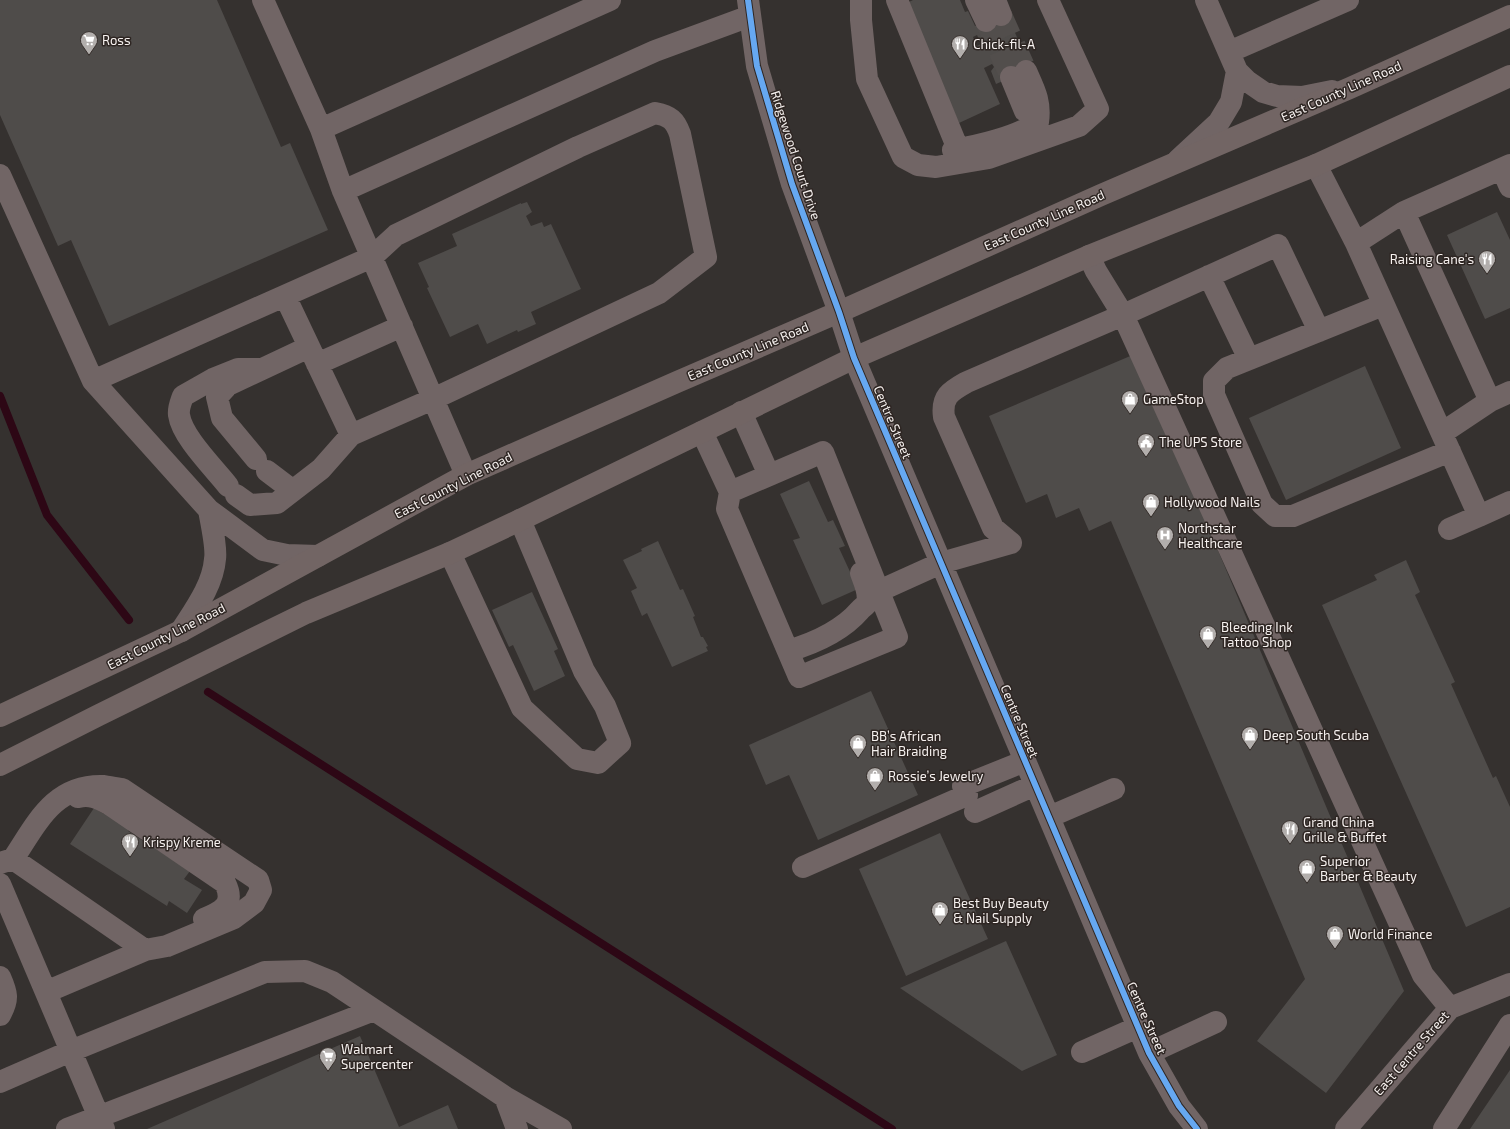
<svg xmlns="http://www.w3.org/2000/svg" width="1510" height="1129" viewBox="0 0 1510 1129" font-family="'Exo 2',sans-serif">
<style>
.lines{fill:none;stroke-linecap:round;stroke-linejoin:round}
.stream{stroke:#2d0715;stroke-width:8}
.building{fill:#4f4c4a;fill-rule:evenodd}
.minor-tunnel{stroke:#524e4c;stroke-width:22;stroke-dasharray:22 11;stroke-linecap:butt}
.minor{stroke:#716565;stroke-width:22}
.major{stroke:#726564;stroke-width:22}
.cycleway-casing{stroke:#2e2623;stroke-width:8}
.cycleway{stroke:#66a8f1;stroke-width:6}
.labels{text-anchor:middle;dominant-baseline:central;stroke-width:3;stroke-linejoin:round;paint-order:stroke}
.poi-label{font-size:13px;fill:#f6f1ef;stroke:#2e2623;text-anchor:start}
.street-label{font-size:13px;fill:#f6f1ef;stroke:#2e2623}
</style>
<rect width="100%" height="100%" fill="#35312f"/>
<g class="lines">
<!-- stream -->
<path class="stream" d="M 0,396 L 47,515 L 129,620
M 208,692 L 892,1129"/>
</g>
<!-- building -->
<path class="building" d="M 0,0 L 217,0 L 281,147 L 290,143 L 328,230 L 109,326 L 71,240 L 58,246 L 0,115 Z
M 913,0 L 960,0 L 965,12 L 968,11 L 975,26 L 1004,13 L 1009,19 L 1031,69 L 996,84 L 991,71 L 994,67 L 992,64 L 984,68 L 1000,104 L 959,123 L 907,3 ZM 977,35 L 981,44 L 977,46 L 973,37 Z
M 527,202 L 532,212 L 526,216 L 531,226 L 542,222 L 544,227 L 551,224 L 581,289 L 531,312 L 536,324 L 518,332 L 517,330 L 487,344 L 478,324 L 450,337 L 427,288 L 429,287 L 418,263 L 457,246 L 452,234 L 521,203 L 521,204 Z
M 1497,212 L 1510,240 L 1510,308 L 1485,319 L 1447,235 Z
M 1135,354 L 1404,991 L 1326,1093 L 1257,1041 L 1305,979 L 1111,521 L 1089,531 L 1079,508 L 1056,518 L 1047,494 L 1026,503 L 989,416 Z
M 1365,366 L 1401,448 L 1286,500 L 1249,418 Z
M 809,481 L 828,522 L 833,520 L 845,546 L 839,548 L 858,589 L 822,605 L 793,540 L 800,538 L 780,494 Z
M 658,541 L 680,590 L 683,589 L 695,616 L 693,617 L 701,637 L 703,637 L 708,646 L 706,647 L 708,651 L 672,667 L 647,613 L 642,616 L 631,591 L 637,588 L 623,560 L 642,551 L 641,549 Z
M 1406,560 L 1420,592 L 1415,595 L 1455,682 L 1451,684 L 1493,778 L 1496,776 L 1510,807 L 1510,907 L 1466,927 L 1322,605 L 1377,580 L 1374,575 Z
M 532,592 L 558,649 L 554,651 L 565,676 L 534,691 L 513,645 L 509,647 L 492,610 Z
M 871,691 L 918,795 L 818,840 L 789,775 L 766,785 L 749,745 Z
M 94,808 L 104,814 L 106,811 L 131,827 L 128,831 L 190,871 L 184,879 L 202,890 L 187,913 L 169,901 L 167,906 L 70,844 Z
M 940,833 L 988,939 L 906,976 L 859,869 Z
M 1006,941 L 1057,1055 L 1022,1071 L 900,988 Z
M 360,1036 L 399,1127 L 448,1105 L 458,1129 L 147,1129 Z
M 1510,1070 L 1510,1129 L 1470,1129 Z"/>
<g class="lines">
<!-- minor-tunnel -->
<path class="minor-tunnel" d="M 1001,15 L 1026,71
M 986,21 L 1011,77"/>
<!-- minor -->
<path class="minor" d="M 263,0 L 321,129 L 343,191 L 466,475
M 748,0 L 757,66 L 792,184 L 839,312 L 854,358 L 1149,1053 L 1179,1106 L 1197,1129
M 861,0 L 861,20 L 867,79 L 903,157 L 918,165 L 936,167 L 989,158 L 1079,126 L 1098,109 L 1048,0
M 897,0 L 958,149
M 976,0 L 986,21
M 995,0 L 1001,15
M 1206,0 L 1237,71 L 1247,81 L 1263,92 L 1277,96 L 1302,97 L 1332,91
M 1229,52 L 1348,0
M 1011,77 L 1025,111
M 321,129 L 610,0
M 953,150 C 978,146 1017,137 1038,122 C 1041,101 1034,89 1026,71
M 1178,160 L 1219,122 L 1231,102 L 1237,71
M 1316,165 L 1356,243 L 1479,516 L 1510,502
M 1502,169 L 1510,187
M 0,175 L 93,381 L 209,510
M 343,191 L 655,51 L 750,16
M 1404,212 L 1490,401
M 1356,243 L 1404,212 L 1510,165
M 1089,256 L 1096,271 L 1123,315 L 1423,975 L 1450,1008
M 1209,276 L 1249,359
M 1383,305 L 1227,368 L 1214,381 L 1214,395 L 1262,504 L 1275,516 L 1293,516 L 1450,451
M 317,364 L 402,326
M 93,381 L 372,257 L 396,235 L 578,147 L 655,113 C 670,116 675,120 680,134 L 706,257 L 659,293 L 433,399 L 351,435 L 285,296
M 741,412 L 769,475
M 702,432 L 730,492 L 727,509 L 799,677 L 897,637 L 823,452 L 730,492
M 1442,433 L 1490,401 L 1510,392
M 256,459 L 222,418 L 217,397 L 228,385 L 309,347
M 267,471 L 292,490
M 228,486 C 214,468 182,437 179,415 C 178,408 181,402 183,396 L 213,379 L 238,369 L 259,369
M 236,495 L 250,505 L 277,503 L 321,469 L 351,435
M 1449,529 L 1479,516
M 1011,543 L 993,528 L 944,417 C 941,396 951,391 967,382 L 1123,315 L 1278,245 L 1319,331
M 450,553 L 522,708 L 577,759 L 598,763 L 620,743 L 605,706 L 584,671 L 520,520
M 879,591 L 941,563 L 1011,543
M 181,631 C 195,609 213,585 215,559 C 217,548 211,522 209,510 L 263,550 L 287,555 L 318,556
M 788,651 C 815,643 842,631 860,610 C 862,608 866,605 867,603 C 870,593 864,582 861,573
M 963,786 L 1025,761
M 78,797 C 90,794 98,798 109,804 L 225,883 C 236,905 221,912 204,919
M 975,812 L 1035,785
M 1049,817 L 1114,789
M 13,859 C 37,823 54,784 104,786 C 110,787 117,788 122,789 L 258,880 L 261,890 L 254,903 L 234,918 L 167,946 L 145,950 L 46,992
M 0,863 L 13,859 L 145,950
M 803,867 L 967,795
M 0,884 L 104,1129
M 0,977 C 7,993 9,999 0,1015
M 1082,1052 L 1138,1027
M 1149,1053 L 1216,1022
M 0,1082 L 71,1051 L 265,972 L 305,971 L 332,982 L 505,1097 L 561,1129
M 505,1097 L 517,1129
M 67,1129 L 374,1010
M 1346,1129 L 1450,1008 L 1510,984
M 1444,1129 L 1510,1025"/>
<!-- major -->
<path class="major" d="M 0,716 L 181,631 L 466,475 L 677,382 L 839,312 L 1101,195 L 1350,88 L 1510,16
M 0,765 L 99,715 L 306,613 L 450,553 L 520,520 L 854,358 L 1089,256 L 1316,165 L 1510,76"/>
<!-- cycleway casing -->
<g class="cycleway-casing">
<path id="cycleway" d="M 748,0 L 757,66 L 792,184 L 839,312 L 854,358 L 1149,1053 L 1179,1106 L 1197,1129"/>
</g>
<!-- cycleway -->
<use href="#cycleway" class="cycleway"/>
</g>
<!-- icons -->
<defs>
<g id="supermarket-pin" transform="scale(0.9)"><path d="M0 17L-7.5 6A9.5 9.5 0 1 1 7.5 6Z" fill="#b2aeac" stroke="#2e2623"/><path d="M-6-5.5h2.5l.6 2H6L4.5 2H-2.5L-4.4-4H-6ZM-1.5 3.2a1.3 1.3 0 1 0 .1 0ZM3 3.2a1.3 1.3 0 1 0 .1 0Z" fill="#fff"/></g>
<g id="restaurant-pin" transform="scale(0.9)"><path d="M0 17L-7.5 6A9.5 9.5 0 1 1 7.5 6Z" fill="#b2aeac" stroke="#2e2623"/><path d="M-5-6h1v4h1v-4h1v4h1v-4h1v5L-1.5 .5V6h-2V.5L-5-1ZM5-6V6H3V1.5H1.5Q1.5-4 5-6Z" fill="#fff"/></g>
<g id="shop-pin" transform="scale(0.9)"><path d="M0 17L-7.5 6A9.5 9.5 0 1 1 7.5 6Z" fill="#b2aeac" stroke="#2e2623"/><path d="M-5-2.5h2.3a2.7 3.5 0 0 1 5.4 0H5L5.5 6h-11ZM-1.5-2.5h3a1.5 2.3 0 0 0-3 0Z" fill="#fff"/></g>
<g id="civic-pin" transform="scale(0.9)"><path d="M0 17L-7.5 6A9.5 9.5 0 1 1 7.5 6Z" fill="#b2aeac" stroke="#2e2623"/><path d="M-.6-6.5H3V-4.5H.6V-3L4-1V1h2V6H-6V1h2V-1L-.6-3ZM-1.2 2.5V6h2.4V2.5Z" fill="#fff"/></g>
<g id="hospital-pin" transform="scale(0.9)"><path d="M0 17L-7.5 6A9.5 9.5 0 1 1 7.5 6Z" fill="#b2aeac" stroke="#2e2623"/><path d="M-5-5h3v3.5h4V-5h3V5h-3V1.5h-4V5h-3Z" fill="#fff"/></g>
</defs>
<g fill-rule="evenodd">
<use href="#supermarket-pin" x="89" y="40"/>
<use href="#restaurant-pin" x="960" y="44"/>
<use href="#restaurant-pin" x="1487" y="259"/>
<use href="#shop-pin" x="1130" y="399"/>
<use href="#civic-pin" x="1146" y="442"/>
<use href="#shop-pin" x="1151" y="502"/>
<use href="#hospital-pin" x="1165" y="535"/>
<use href="#shop-pin" x="1208" y="634"/>
<use href="#shop-pin" x="1250" y="735"/>
<use href="#shop-pin" x="858" y="743"/>
<use href="#shop-pin" x="875" y="776"/>
<use href="#restaurant-pin" x="1290" y="829"/>
<use href="#restaurant-pin" x="130" y="842"/>
<use href="#shop-pin" x="1307" y="868"/>
<use href="#shop-pin" x="940" y="910"/>
<use href="#shop-pin" x="1335" y="934"/>
<use href="#supermarket-pin" x="328" y="1056"/>
</g>
<g class="labels">
<!-- poi labels -->
<g class="poi-label">
<text x="102" y="40">Ross</text>
<text x="973" y="44">Chick-fil-A</text>
<text x="1474" y="259" text-anchor="end">Raising Cane's</text>
<text x="1143" y="399">GameStop</text>
<text x="1159" y="442">The UPS Store</text>
<text x="1164" y="502">Hollywood Nails</text>
<text x="1178" y="528">Northstar<tspan x="1178" dy="15">Healthcare</tspan></text>
<text x="1221" y="627">Bleeding Ink<tspan x="1221" dy="15">Tattoo Shop</tspan></text>
<text x="1263" y="735">Deep South Scuba</text>
<text x="871" y="736">BB’s African<tspan x="871" dy="15">Hair Braiding</tspan></text>
<text x="888" y="776">Rossie’s Jewelry</text>
<text x="1303" y="822">Grand China<tspan x="1303" dy="15">Grille &amp; Buffet</tspan></text>
<text x="143" y="842">Krispy Kreme</text>
<text x="1320" y="861">Superior<tspan x="1320" dy="15">Barber &amp; Beauty</tspan></text>
<text x="953" y="903">Best Buy Beauty<tspan x="953" dy="15">&amp; Nail Supply</tspan></text>
<text x="1348" y="934">World Finance</text>
<text x="341" y="1049">Walmart<tspan x="341" dy="15">Supercenter</tspan></text>
</g>
<!-- street labels -->
<g class="street-label">
<text transform="translate(1341 91) rotate(-24)">East County Line Road</text>
<text transform="translate(796 155) rotate(72)">Ridgewood Court Drive</text>
<text transform="translate(1044 220) rotate(-24)">East County Line Road</text>
<text transform="translate(748 351) rotate(-23)">East County Line Road</text>
<text transform="translate(893 422) rotate(67)">Centre Street</text>
<text transform="translate(453 485) rotate(-27)">East County Line Road</text>
<text transform="translate(166 636) rotate(-27)">East County Line Road</text>
<text transform="translate(1020 721) rotate(67)">Centre Street</text>
<text transform="translate(1147 1018) rotate(66)">Centre Street</text>
<text transform="translate(1411 1053) rotate(-49)">East Centre Street</text>
</g>
</g>
</svg>
